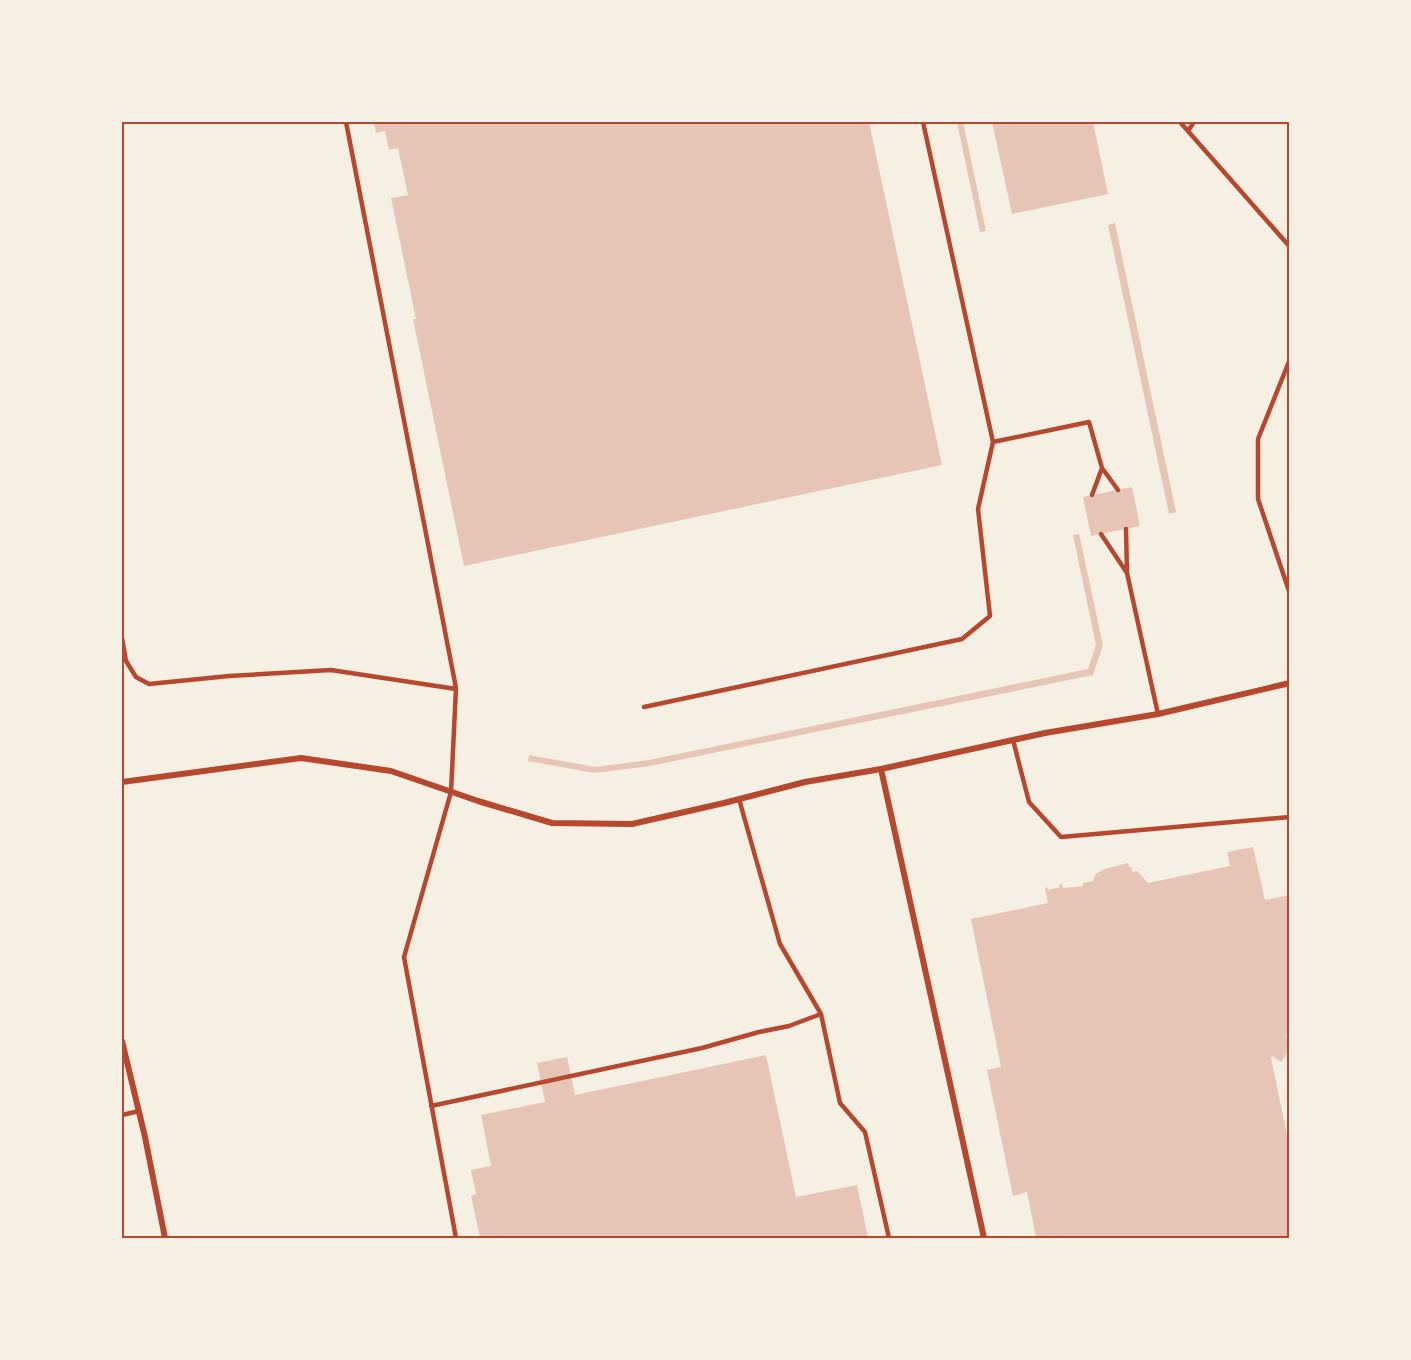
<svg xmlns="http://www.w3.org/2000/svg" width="1411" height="1360" viewBox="0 0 1411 1360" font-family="Mulish,sans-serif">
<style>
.building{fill:#e6c5b7}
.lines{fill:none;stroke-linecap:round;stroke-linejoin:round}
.service{stroke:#b5482f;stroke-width:4.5}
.minor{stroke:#b5482f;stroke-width:6}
.neatline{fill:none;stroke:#b5482f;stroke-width:2}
</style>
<rect width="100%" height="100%" fill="#f6efe4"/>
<!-- building -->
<path class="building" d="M 374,122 L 869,122 L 942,465 L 464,566 L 413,319 L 416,319 L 391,198 L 408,195 L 398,148 L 389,150 L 385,131 L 376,133 Z
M 957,122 L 963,122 L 986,231 L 980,232 Z
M 992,122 L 1093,122 L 1108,194 L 1012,214 Z
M 1115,223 L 1176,512 L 1169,514 L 1108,225 Z
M 1132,487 L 1140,526 L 1091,536 L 1083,497 Z
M 1079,534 L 1103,645 L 1093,675 L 650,766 L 595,773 L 528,761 L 529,755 L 595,767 L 649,760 L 1088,669 L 1096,645 L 1073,535 Z
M 1253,847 L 1265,900 L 1290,895 L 1290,1033 L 1285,1036 L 1290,1038 L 1290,1049 L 1281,1062 L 1272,1056 L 1271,1058 L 1290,1149 L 1290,1238 L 1036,1238 L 1027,1192 L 1013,1196 L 987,1070 L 1001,1067 L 971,919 L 1048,903 L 1045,888 L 1047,887 L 1048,890 L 1060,887 L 1059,885 L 1062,884 L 1063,888 L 1083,886 L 1083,883 L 1093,881 L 1096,874 L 1105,869 L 1128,863 L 1129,867 L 1132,867 L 1132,872 L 1137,871 L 1148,883 L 1230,866 L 1227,852 Z
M 766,1055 L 796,1197 L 857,1185 L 868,1238 L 480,1237 L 471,1196 L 476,1194 L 471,1170 L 491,1166 L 481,1115 L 545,1102 L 537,1063 L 567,1057 L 575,1095 Z"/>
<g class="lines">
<!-- service -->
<path class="service" d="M 346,122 L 456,688 L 451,792 L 404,957 L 456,1238
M 923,122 L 993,442
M 1180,122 L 1290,247
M 1188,131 L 1194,122
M 1290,359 L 1258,439 L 1258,499 L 1290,594
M 1092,495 L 1102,468 L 1118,490
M 1101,534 L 1127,573 L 1126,529
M 1127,573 L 1158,714
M 122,638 L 126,661 L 136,677 L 149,684 L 229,676 L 331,670 L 456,689
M 644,707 L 962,639 L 990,616 L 978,509 L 993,442 L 1089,422 L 1102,468
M 1013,740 L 1029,802 L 1061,837 L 1290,817
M 739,799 L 780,944 L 821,1014 L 840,1103 L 865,1132 L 889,1238
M 431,1106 L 702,1048 L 759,1032 L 789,1026 L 821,1014
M 122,1115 L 139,1111"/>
<!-- minor -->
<path class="minor" d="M 881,769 L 984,1238
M 122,782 L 301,758 L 391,771 L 478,801 L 552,823 L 632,824 L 724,803 L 805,782 L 881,769 L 1045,733 L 1158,714 L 1290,683
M 122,1041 L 145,1137 L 165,1238"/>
</g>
<!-- border -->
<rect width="1411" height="1360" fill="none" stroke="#f6efe4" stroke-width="246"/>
<rect x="123" y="123" width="1165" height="1114" class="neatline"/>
</svg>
